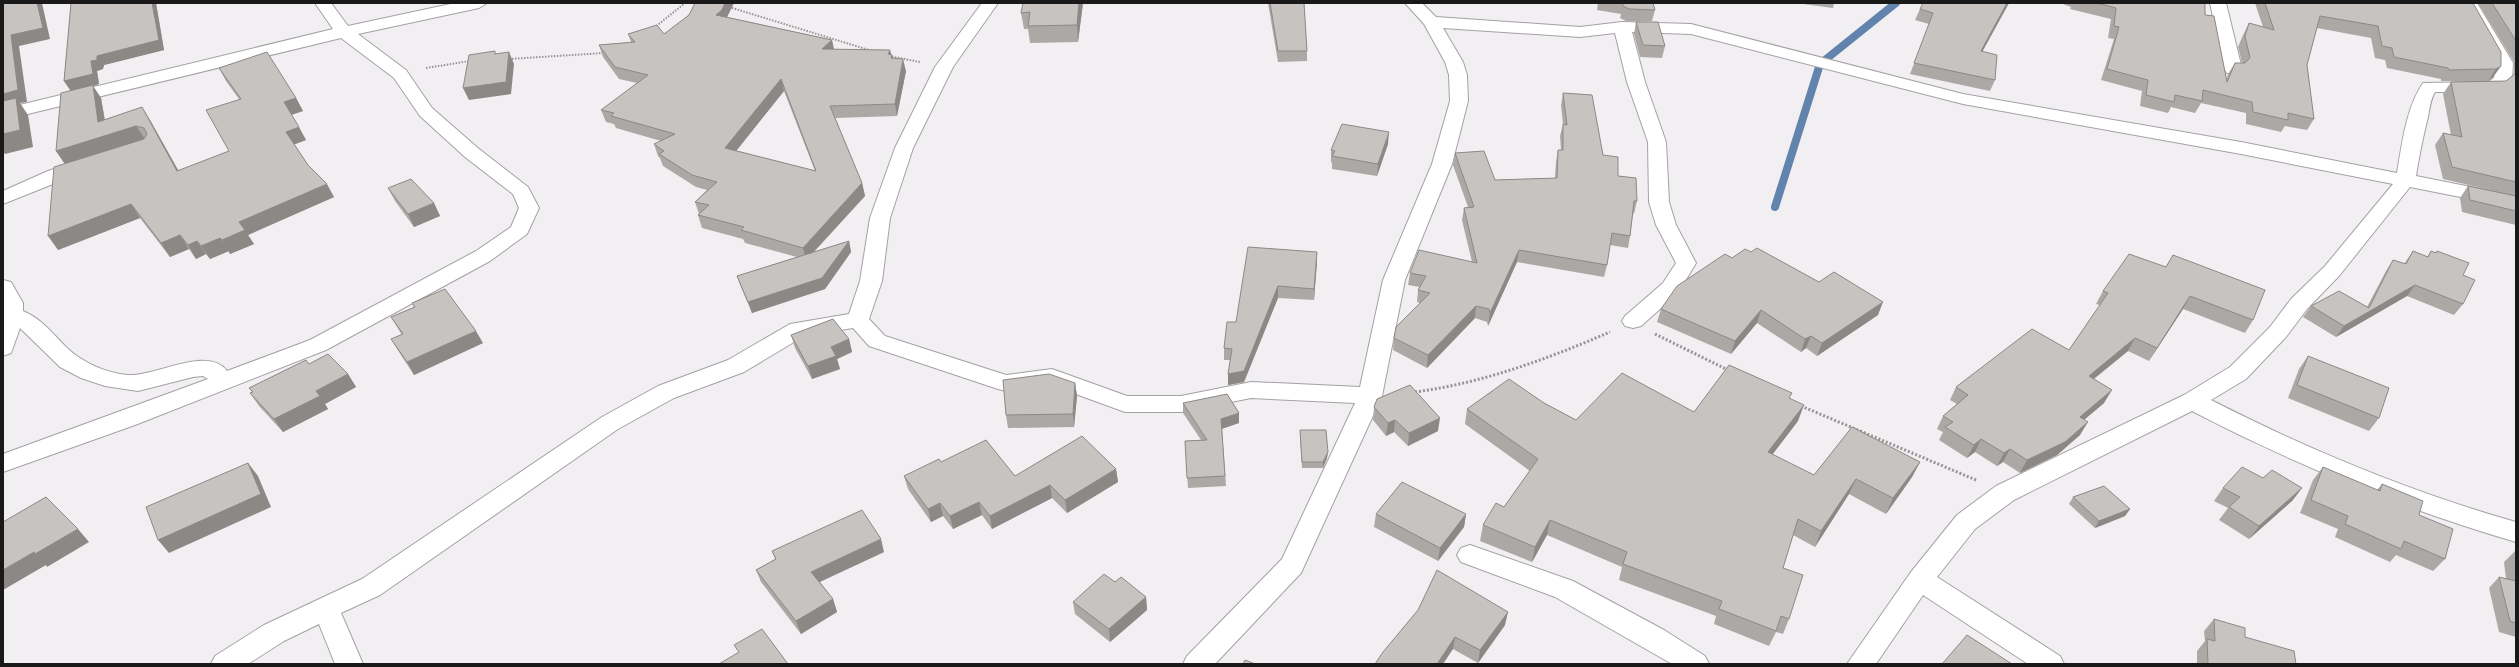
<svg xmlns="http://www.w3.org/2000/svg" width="2519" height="667" viewBox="0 0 2519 667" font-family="Overpass,sans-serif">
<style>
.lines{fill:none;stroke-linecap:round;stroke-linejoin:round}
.stream{stroke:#6283ac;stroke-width:8}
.minor-casing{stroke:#a4a1a5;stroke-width:2}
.path-far1{stroke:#959396;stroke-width:2;stroke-dasharray:1.5 1.5;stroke-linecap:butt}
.path{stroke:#959396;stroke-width:3;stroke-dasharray:2 2;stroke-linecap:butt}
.minor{fill:#fff;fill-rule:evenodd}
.wall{fill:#aba8a5;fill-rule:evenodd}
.shaded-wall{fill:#8b8886}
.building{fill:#c7c3c0;stroke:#8b8886;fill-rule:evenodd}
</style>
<rect width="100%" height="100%" fill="#f2eff3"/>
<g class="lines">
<!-- stream -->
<path class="stream" d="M 1775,207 L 1820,64 L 1896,3"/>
<!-- minor casing -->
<g class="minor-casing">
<path id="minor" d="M 315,3 L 331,3 L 348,26 L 455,3 L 487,3 L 479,8 L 358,34 L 406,70 L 432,108 L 479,149 L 528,187 L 539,208 L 527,234 L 490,261 L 326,350 L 135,425 L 3,472 L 3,454 L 208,379 L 203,376 L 193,377 L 138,391 L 105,386 L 81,378 L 60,367 L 20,328 L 11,353 L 3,356 L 3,280 L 11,282 L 23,303 L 23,311 C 42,319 53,334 67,348 C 83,363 106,373 128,375 C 155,377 208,345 227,371 L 310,340 L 476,251 L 511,227 L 519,208 L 513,194 L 465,157 L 420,116 L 394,78 L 341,38 L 3,120 L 3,109 L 333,29 Z
M 982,3 L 998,3 L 953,67 L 913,148 L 890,218 L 882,281 L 869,319 L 885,336 L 1006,375 L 1052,369 L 1127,396 L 1181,396 L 1251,382 L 1360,387 L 1383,280 L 1432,164 L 1450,101 L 1449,75 L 1445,62 L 1424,24 L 1405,3 L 1422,3 L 1436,17 L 1580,27 L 1622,22 L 1691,24 L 1963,94 L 2241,142 L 2397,173 C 2402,144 2406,108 2423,83 L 2488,82 L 2494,78 L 2495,63 L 2461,3 L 2477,3 L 2513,63 L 2512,80 L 2498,91 L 2492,92 L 2435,92 C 2430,101 2430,107 2428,117 C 2423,137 2419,156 2416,176 L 2516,196 L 2516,208 L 2410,187 L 2339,276 L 2307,309 L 2286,337 L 2246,379 L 2211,400 C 2309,450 2410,492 2516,522 L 2516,542 C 2403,509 2296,465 2192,411 L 2014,500 L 1975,529 L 1937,577 L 2060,656 L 2064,664 L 2028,664 L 1923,595 L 1876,664 L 1847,664 L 1911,572 L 1957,515 L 1996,486 L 2184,395 L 2230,367 L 2270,327 L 2291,299 L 2325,266 L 2393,184 L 2241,154 L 1963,104 L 1691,34 L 1632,32 L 1645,82 L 1666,142 L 1669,202 L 1676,225 L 1696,263 L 1678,293 L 1641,326 L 1633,328 L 1625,326 L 1622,321 L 1625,316 L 1663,283 L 1676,263 L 1656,225 L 1649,202 L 1648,142 L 1627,82 L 1615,33 L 1580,37 L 1443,28 L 1463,62 L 1467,75 L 1468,101 L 1452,164 L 1405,280 L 1382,396 L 1301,573 L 1215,664 L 1183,664 L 1187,656 L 1282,559 L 1355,403 L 1251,398 L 1181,412 L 1125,412 L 1051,385 L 1006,391 L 998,389 L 869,346 L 853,328 L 804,336 L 744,372 L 674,398 L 618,429 L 380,595 L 341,613 L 363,664 L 335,664 L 319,624 L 284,641 L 248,664 L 211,664 L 215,656 L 264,625 L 362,579 L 602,417 L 658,386 L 728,360 L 790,324 L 849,314 L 860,281 L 870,218 L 895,148 L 935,67 Z
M 2210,3 L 2226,3 L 2242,69 L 2239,73 L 2227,73 L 2224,69 Z
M 81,160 L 88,162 L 91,166 L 88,170 L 3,204 L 3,191 L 48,171 Z
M 1470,545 L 1573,581 L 1664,630 L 1705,656 L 1709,664 L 1672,664 L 1555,597 L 1461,562 L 1457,555 L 1461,548 Z"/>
</g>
<!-- path-far1 -->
<path class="path-far1" d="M 729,7 L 869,50
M 654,28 L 685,3
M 889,56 L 920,62
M 509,59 L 604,53
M 426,68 L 470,61"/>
<!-- path -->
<path class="path" d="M 1655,334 L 1728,370
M 1415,392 C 1483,383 1547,359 1610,332
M 1801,406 L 1976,480"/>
<!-- minor -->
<use href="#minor" class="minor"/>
</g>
<!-- wall -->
<path class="wall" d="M 71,3 L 156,3 L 164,50 L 104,65 L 103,69 L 97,71 L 99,84 L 93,86 L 101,98 L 105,120 L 150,120 L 178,171 L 229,151 L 239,99 L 226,81 L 219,68 L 296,98 L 303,111 L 291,115 L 306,140 L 294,144 L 308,165 L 334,197 L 248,235 L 254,244 L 230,254 L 229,251 L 210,259 L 206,254 L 196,259 L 189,249 L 170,257 L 140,218 L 58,250 L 65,164 L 56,151 L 70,90 L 64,81 Z
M 695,3 L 734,3 L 727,17 L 832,40 L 834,49 L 891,55 L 893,58 L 906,71 L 897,116 L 835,118 L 862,183 L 865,196 L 814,252 L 849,241 L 851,252 L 825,289 L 752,313 L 741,287 L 737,276 L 797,257 L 745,243 L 743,239 L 702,228 L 698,215 L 699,214 L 695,202 L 707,190 L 696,187 L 663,166 L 660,158 L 658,156 L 654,144 L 661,141 L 616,128 L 614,124 L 606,122 L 601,110 L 637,83 L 619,79 L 603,57 L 599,45 L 631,42 L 628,34 L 664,34 L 689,15 ZM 784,91 L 815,171 L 736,151 Z
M 1083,3 L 1078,42 L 1030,43 L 1028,29 L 1024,29 L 1021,13 Z
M 1268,3 L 1304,3 L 1307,51 L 1307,61 L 1278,62 Z
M 1598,3 L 1653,3 L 1655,10 L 1652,21 L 1626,21 L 1620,18 L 1621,14 L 1597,10 Z
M 1796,3 L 1834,3 L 1833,8 Z
M 2009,3 L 1982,52 L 1995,80 L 1990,91 L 1910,74 L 1929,24 L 1915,20 L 1920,9 Z
M 2060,3 L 2205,3 L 2205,15 L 2227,79 L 2228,74 L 2235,63 L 2242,63 L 2238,47 L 2243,35 L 2249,23 L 2263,27 L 2255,3 L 2473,3 L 2501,66 L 2493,77 L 2488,81 L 2441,81 L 2441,79 L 2387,68 L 2385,60 L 2375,58 L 2371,38 L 2317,28 L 2307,65 L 2314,119 L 2307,130 L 2285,126 L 2281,132 L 2246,124 L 2246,113 L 2201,103 L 2195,113 L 2171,107 L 2168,113 L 2140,106 L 2142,91 L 2101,80 L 2114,39 L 2108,38 L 2111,19 L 2070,9 L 2071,7 Z
M 2478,3 L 2516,3 L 2516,196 L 2443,179 L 2435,145 L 2443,133 L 2451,135 L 2443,94 L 2451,82 L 2506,81 L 2514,75 L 2514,62 Z
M 1636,22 L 1665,46 L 1662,58 L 1640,57 L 1634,34 Z
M 1563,93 L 1603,155 L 1637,201 L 1634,214 L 1633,213 L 1630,236 L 1628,248 L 1610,245 L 1607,265 L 1604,277 L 1517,262 L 1488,326 L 1487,322 L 1475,318 L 1427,368 L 1393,350 L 1394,338 L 1420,303 L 1417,302 L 1418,290 L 1420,287 L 1408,285 L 1410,273 L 1472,262 L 1462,220 L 1464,208 L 1468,207 L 1453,165 L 1455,153 L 1495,180 L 1555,178 L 1556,162 L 1558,150 L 1561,150 L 1560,136 L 1563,124 L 1561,105 Z
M 1388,144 L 1377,176 L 1332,169 L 1332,163 L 1331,162 L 1331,150 Z
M 2468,186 L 2516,196 L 2516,225 L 2462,212 L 2460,198 Z
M 388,188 L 434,203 L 440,216 L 414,227 L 395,201 Z
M 2413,251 L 2427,257 L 2431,251 L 2435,253 L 2437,251 L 2463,275 L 2463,304 L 2454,315 L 2407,296 L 2336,337 L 2303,317 L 2311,306 L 2367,307 L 2386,271 L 2393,260 L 2404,264 Z
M 1317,252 L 1314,300 L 1278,298 L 1244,382 L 1228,385 L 1230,360 L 1224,360 L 1224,348 L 1236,322 Z
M 2173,255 L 2253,320 L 2245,333 L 2183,309 L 2149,361 L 2128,351 L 2094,379 L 2104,403 L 2084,420 L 2080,435 L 2057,455 L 2020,473 L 2003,462 L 1997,466 L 1975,452 L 1967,458 L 1939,440 L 1943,432 L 1937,429 L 1943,416 L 1957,404 L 1950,400 L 1956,387 L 2069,350 L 2100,305 L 2096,304 L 2103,291 L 2166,267 Z
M 1732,258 L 1878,315 L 1817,356 L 1806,348 L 1801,352 L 1757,323 L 1731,354 L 1657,322 L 1661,309 Z
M 412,303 L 483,343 L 414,375 L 399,352 L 391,339 L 402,335 L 391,317 L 414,307 Z
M 791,335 L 849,339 L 852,352 L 837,359 L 840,369 L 812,379 L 795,348 Z
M 2308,356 L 2379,418 L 2369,431 L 2288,398 L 2299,369 Z
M 309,364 L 348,374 L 356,387 L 325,404 L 328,409 L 283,432 L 259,406 L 250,393 L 252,392 L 249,388 Z
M 1075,383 L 1077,396 L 1074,427 L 1008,428 L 1006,415 Z
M 1790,398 L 1798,421 L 1772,455 L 1814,475 L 1920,462 L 1912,477 L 1886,514 L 1849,494 L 1815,547 L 1793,535 L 1783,568 L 1789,619 L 1783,634 L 1776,632 L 1769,646 L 1714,624 L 1716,616 L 1619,580 L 1622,567 L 1547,535 L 1532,562 L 1480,541 L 1483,525 L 1504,507 L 1530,471 L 1465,424 L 1467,409 L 1544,403 L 1576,420 L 1694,412 Z
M 1183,403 L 1239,423 L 1222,429 L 1226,486 L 1188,488 L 1185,441 L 1201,440 L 1183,413 Z
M 1374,407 L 1438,431 L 1408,446 L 1394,432 L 1386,436 L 1373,420 Z
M 1300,430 L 1328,452 L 1327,458 L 1323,468 L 1302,468 L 1300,437 Z
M 941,462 L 1015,476 L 1116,469 L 1118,482 L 1067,513 L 1052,498 L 992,529 L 982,515 L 953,529 L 943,516 L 931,522 L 908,489 L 904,476 Z
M 2323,467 L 2377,490 L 2382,484 L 2419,515 L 2445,559 L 2433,571 L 2396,555 L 2390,562 L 2335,537 L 2338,529 L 2300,513 L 2313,480 Z
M 2263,478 L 2302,488 L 2292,501 L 2249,539 L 2219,520 L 2228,508 L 2214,501 L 2223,488 Z
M 2073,497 L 2130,509 L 2125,516 L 2095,528 L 2069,504 Z
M 1376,514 L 1466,514 L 1464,527 L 1438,561 L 1374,527 Z
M 772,551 L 884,552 L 820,582 L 833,599 L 837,612 L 801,634 L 761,582 L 756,570 L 775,559 Z
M 2515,551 L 2516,551 L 2516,637 L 2499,632 L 2489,588 L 2499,577 L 2506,579 L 2504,562 Z
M 1115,582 L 1146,597 L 1147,610 L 1110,642 L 1075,614 L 1073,602 Z
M 2214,619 L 2245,637 L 2296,664 L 2197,664 L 2197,651 L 2205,641 L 2204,631 Z
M 1505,625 L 1478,663 L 1453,649 L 1383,652 Z"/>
<!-- shaded-wall -->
<path class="shaded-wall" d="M 37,3 L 42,3 L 50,39 L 19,46 L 27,102 L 20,103 L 28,115 L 33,147 L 5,154 L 3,152 L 3,94 L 11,35 Z
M 152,3 L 156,3 L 164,50 L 104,65 L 103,69 L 97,71 L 99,84 L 93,86 L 101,98 L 107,135 L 136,126 L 145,139 L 65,164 L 56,151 L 71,91 L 64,81 L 97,56 Z
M 725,3 L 734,3 L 725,21 L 716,15 Z
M 1079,3 L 1083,3 L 1078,42 L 1077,25 Z
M 2007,3 L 2009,3 L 1976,63 L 1981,51 Z
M 832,40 L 834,51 L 822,49 Z
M 890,50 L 892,56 L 892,55 L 895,66 L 888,54 Z
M 509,52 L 514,64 L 511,94 L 469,100 L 463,88 Z
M 903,59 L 906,71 L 897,116 L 895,104 Z
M 2501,66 L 2493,77 L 2488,81 L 2496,69 Z
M 781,79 L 784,91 L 729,160 L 725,148 Z
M 296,98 L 303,111 L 291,115 L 284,102 Z
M 142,107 L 150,120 L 186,184 L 177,171 Z
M 299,127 L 306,140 L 293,145 L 286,132 Z
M 1389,132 L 1388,144 L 1377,176 L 1378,164 Z
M 862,183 L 865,196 L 806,260 L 803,248 Z
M 327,184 L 334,197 L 248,235 L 254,244 L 230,254 L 222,240 L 239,222 Z
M 434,203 L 440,216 L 414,227 L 408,214 Z
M 131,204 L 140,218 L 58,250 L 48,236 Z
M 180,235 L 189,249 L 170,257 L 161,243 Z
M 220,238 L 229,251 L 210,259 L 201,246 Z
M 197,241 L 206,254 L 196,259 L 188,245 Z
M 849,241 L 851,252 L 825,289 L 752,313 L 748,302 Z
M 1519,250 L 1517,262 L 1488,326 L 1490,313 Z
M 1317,252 L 1317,263 L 1314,300 L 1314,289 Z
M 2415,285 L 2407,296 L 2336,337 L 2344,326 Z
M 1278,286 L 1278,298 L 1244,382 L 1228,385 L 1228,374 Z
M 2190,296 L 2183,309 L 2149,361 L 2157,348 Z
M 1883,302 L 1878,315 L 1817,356 L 1822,343 Z
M 1476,306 L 1475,318 L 1427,368 L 1428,355 Z
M 1761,310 L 1757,323 L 1731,354 L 1735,341 Z
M 476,331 L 483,343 L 414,375 L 407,362 Z
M 1811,336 L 1806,348 L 1801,352 L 1805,339 Z
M 2135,338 L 2128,351 L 2081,389 L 2089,376 Z
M 849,339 L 852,352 L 837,359 L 840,369 L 812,379 L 808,366 L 831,347 Z
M 348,374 L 356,387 L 325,404 L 328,409 L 283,432 L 274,419 L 316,391 Z
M 1075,383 L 1077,396 L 1074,427 L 1073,414 Z
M 2112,390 L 2104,403 L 2072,430 L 2080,417 Z
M 1804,405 L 1798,421 L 1762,468 L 1768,452 Z
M 1239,413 L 1239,423 L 1221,429 L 1221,419 Z
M 1440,418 L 1438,431 L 1408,446 L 1409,433 Z
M 1395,420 L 1394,432 L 1386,436 L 1388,423 Z
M 2088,422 L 2080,435 L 2057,455 L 2020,473 L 2027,460 Z
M 1981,439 L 1975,452 L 1967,458 L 1974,445 Z
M 2010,449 L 2003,462 L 1997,466 L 2004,453 Z
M 1328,452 L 1327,458 L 1323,468 L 1323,462 Z
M 1920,462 L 1912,477 L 1886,514 L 1893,498 Z
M 248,463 L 258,476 L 271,507 L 169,553 L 158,540 Z
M 1116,469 L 1118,482 L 1067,513 L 1065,500 Z
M 1856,479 L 1849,494 L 1815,547 L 1821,531 Z
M 1050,485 L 1052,498 L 992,529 L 990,516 Z
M 2302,488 L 2292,501 L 2249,539 L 2259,526 Z
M 979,502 L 982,515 L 953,529 L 950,516 Z
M 940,503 L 943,516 L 931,522 L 928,509 Z
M 2130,509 L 2125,516 L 2095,528 L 2099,521 Z
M 1466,514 L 1464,527 L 1438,561 L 1440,548 Z
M 1550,520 L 1547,535 L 1532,562 L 1535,547 Z
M 78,529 L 89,542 L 47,567 L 46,565 L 3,590 L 3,570 L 34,552 Z
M 881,539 L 884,552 L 815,584 L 811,572 Z
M 1146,597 L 1147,610 L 1110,642 L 1109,629 Z
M 833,599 L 837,612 L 801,634 L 796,621 Z
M 1508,612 L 1505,625 L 1478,663 L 1480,650 Z
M 1455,637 L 1453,649 L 1443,664 L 1437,664 Z"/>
<!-- building -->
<path class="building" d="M 3,3 L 37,3 L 43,28 L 11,35 L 18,90 L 3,94 Z
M 71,3 L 152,3 L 159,40 L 97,56 L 97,60 L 91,61 L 93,74 L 64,81 Z
M 695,3 L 725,3 L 722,10 L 716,15 L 832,40 L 822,49 L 890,50 L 888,54 L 892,55 L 891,58 L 903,59 L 895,104 L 830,106 L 862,183 L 803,248 L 741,230 L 744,227 L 698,215 L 709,205 L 695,202 L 717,182 L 692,175 L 659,154 L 664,151 L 654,144 L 675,134 L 611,116 L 614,113 L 601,110 L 648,75 L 615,67 L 599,45 L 635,42 L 628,34 L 657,25 L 664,34 L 689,15 ZM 781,79 L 816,171 L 725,148 Z
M 1023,3 L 1079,3 L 1077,25 L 1028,26 L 1030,12 L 1021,13 Z
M 1270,3 L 1304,3 L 1307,51 L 1278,51 Z
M 1623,3 L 1653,3 L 1655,10 L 1629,9 L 1623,6 Z
M 1923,3 L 2007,3 L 1981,51 L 1997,55 L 1995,80 L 1914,63 L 1933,13 L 1920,9 Z
M 2097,3 L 2205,3 L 2205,15 L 2214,16 L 2227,82 L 2235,63 L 2245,63 L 2250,58 L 2245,36 L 2249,23 L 2274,30 L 2265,3 L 2473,3 L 2501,52 L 2501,66 L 2496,69 L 2449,70 L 2448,68 L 2394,57 L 2392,48 L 2382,46 L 2378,26 L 2320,16 L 2307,65 L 2314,119 L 2288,113 L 2288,120 L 2253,112 L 2252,102 L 2203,90 L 2202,101 L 2175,95 L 2174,102 L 2146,95 L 2148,80 L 2107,69 L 2119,27 L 2114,26 L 2116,8 Z
M 2492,3 L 2516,3 L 2516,41 Z
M 1636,22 L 1658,22 L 1665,46 L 1643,45 Z
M 495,51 L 495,54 L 509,52 L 506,82 L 463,88 L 469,55 Z
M 267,52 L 296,98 L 284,102 L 299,127 L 286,132 L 308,165 L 327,184 L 239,222 L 245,230 L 222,240 L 220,238 L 201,246 L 197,241 L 188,245 L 180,235 L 161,243 L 131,204 L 48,236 L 54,167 L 144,139 L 147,134 L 144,128 L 136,126 L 56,151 L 61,93 L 93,85 L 98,122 L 142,107 L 177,171 L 229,151 L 206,110 L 241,99 L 219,68 Z
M 2516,73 L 2516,182 L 2452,167 L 2443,133 L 2462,137 L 2451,82 L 2506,81 Z
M 1563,93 L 1592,95 L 1603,155 L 1618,157 L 1618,176 L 1636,178 L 1637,201 L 1634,201 L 1630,236 L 1612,233 L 1607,265 L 1519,250 L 1490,313 L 1489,309 L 1476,306 L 1428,355 L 1394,338 L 1396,327 L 1430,293 L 1418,290 L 1426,276 L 1410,273 L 1419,250 L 1477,263 L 1464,208 L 1474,207 L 1455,153 L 1484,151 L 1495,180 L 1557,178 L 1558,150 L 1563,150 L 1563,124 L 1567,125 Z
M 16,98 L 20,130 L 3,134 L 3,101 Z
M 1342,124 L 1389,132 L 1378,164 L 1332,156 L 1335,151 L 1331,150 Z
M 411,179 L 434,203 L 408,214 L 388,188 Z
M 2468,186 L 2516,196 L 2516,211 L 2470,200 Z
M 849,241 L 822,278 L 748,302 L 737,276 Z
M 1248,247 L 1317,252 L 1314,289 L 1278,286 L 1244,371 L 1228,374 L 1232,349 L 1224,348 L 1227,322 L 1236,322 Z
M 1757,248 L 1819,282 L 1834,272 L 1883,302 L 1822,343 L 1811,336 L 1805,339 L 1761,310 L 1735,341 L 1661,309 L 1677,286 L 1725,254 L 1732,258 L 1745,249 L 1751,252 Z
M 2413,251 L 2428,257 L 2431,251 L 2436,253 L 2437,251 L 2469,263 L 2463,275 L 2475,280 L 2463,304 L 2415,285 L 2344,326 L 2311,306 L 2339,291 L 2369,308 L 2393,260 L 2406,264 Z
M 2129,254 L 2166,267 L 2173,255 L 2265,290 L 2253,320 L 2190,296 L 2157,348 L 2135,338 L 2089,376 L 2112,390 L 2080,417 L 2088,422 L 2065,442 L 2027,460 L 2010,449 L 2004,453 L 1981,439 L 1974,445 L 1945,427 L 1953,422 L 1943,416 L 1968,395 L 1956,387 L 2032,329 L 2069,350 L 2108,293 L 2103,291 Z
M 445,289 L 476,331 L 407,362 L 391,339 L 403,334 L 391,317 L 415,307 L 412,303 Z
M 833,319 L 849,339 L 831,347 L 836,356 L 808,366 L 791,335 Z
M 328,354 L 348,374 L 316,391 L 320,396 L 274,419 L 250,393 L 253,392 L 249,388 L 306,360 L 309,364 Z
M 2308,356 L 2389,388 L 2379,418 L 2297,385 Z
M 1729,365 L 1792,393 L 1789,398 L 1804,405 L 1768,452 L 1814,475 L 1852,427 L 1920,462 L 1893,498 L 1856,479 L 1821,531 L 1798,519 L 1783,568 L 1803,575 L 1789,619 L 1781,616 L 1776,631 L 1719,609 L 1722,601 L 1623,564 L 1627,552 L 1550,520 L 1535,547 L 1483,525 L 1496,503 L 1504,507 L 1538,459 L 1467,409 L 1509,379 L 1544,403 L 1576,420 L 1622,373 L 1694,412 Z
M 1049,374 L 1075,383 L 1073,414 L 1006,415 L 1003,380 Z
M 1410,385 L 1440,418 L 1409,433 L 1395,420 L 1388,423 L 1374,407 L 1377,399 Z
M 1227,394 L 1239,413 L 1221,419 L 1225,476 L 1187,478 L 1185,441 L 1207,440 L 1183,403 Z
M 1300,430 L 1326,430 L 1328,452 L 1323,462 L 1302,462 Z
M 1082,436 L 1116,469 L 1065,500 L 1050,485 L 990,516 L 979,502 L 950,516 L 940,503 L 928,509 L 904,476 L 939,459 L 941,462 L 986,440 L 1015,476 Z
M 248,463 L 261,494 L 158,540 L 146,507 Z
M 2242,467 L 2263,478 L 2272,470 L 2302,488 L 2259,526 L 2229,507 L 2240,497 L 2223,488 Z
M 2323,467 L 2380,491 L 2382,484 L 2423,501 L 2419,515 L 2453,529 L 2445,559 L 2404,541 L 2401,549 L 2345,524 L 2348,516 L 2311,500 Z
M 1402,482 L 1466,514 L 1440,548 L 1376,514 Z
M 2104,486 L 2130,509 L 2099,521 L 2073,497 Z
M 46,497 L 78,529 L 35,554 L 34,552 L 3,570 L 3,522 Z
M 862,510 L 881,539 L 811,572 L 833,599 L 796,621 L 756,570 L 776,559 L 772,551 Z
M 1437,570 L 1508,612 L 1480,650 L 1455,637 L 1437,664 L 1375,664 L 1383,652 L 1418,610 Z
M 1104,574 L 1115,582 L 1121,577 L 1146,597 L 1109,629 L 1073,602 Z
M 2499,577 L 2516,581 L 2516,623 L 2510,621 Z
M 2214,619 L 2245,628 L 2245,637 L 2294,651 L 2296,664 L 2208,664 L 2207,639 L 2215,641 Z
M 762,629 L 788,664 L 719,664 L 739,652 L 734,645 Z
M 1967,635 L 2012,664 L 1942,664 Z
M 1245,660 L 1255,664 L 1243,664 Z"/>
<!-- border -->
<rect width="2519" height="667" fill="none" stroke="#1a191a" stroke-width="8"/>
</svg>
